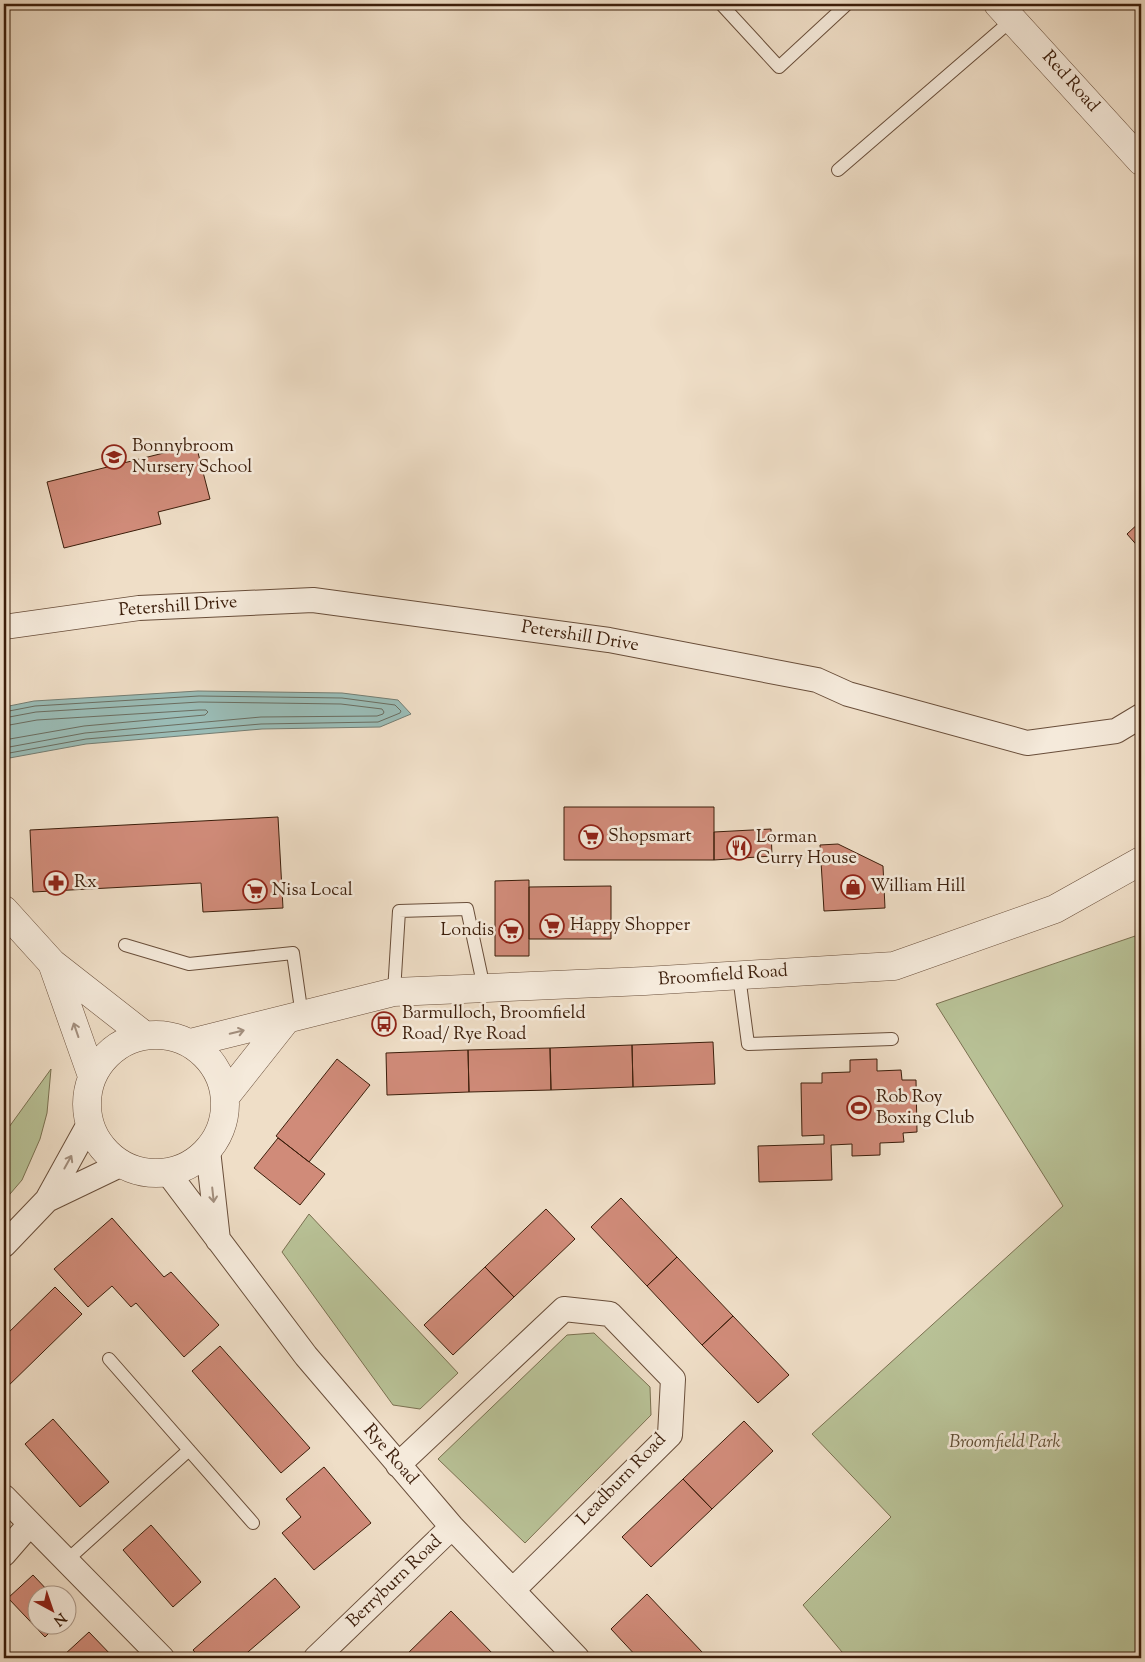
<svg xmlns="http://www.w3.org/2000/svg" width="1145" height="1662" viewBox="0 0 1145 1662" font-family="'Sorts Mill Goudy',serif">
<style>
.green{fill:#b8c196;stroke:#7a7050}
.water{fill:#9abcb6;stroke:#747d72}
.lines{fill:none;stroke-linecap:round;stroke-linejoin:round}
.shore{stroke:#6b6d60;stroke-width:1}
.building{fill:#d08b79;stroke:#3c1e0b}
.service-casing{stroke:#694e3a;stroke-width:14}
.minor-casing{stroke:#694e3a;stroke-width:26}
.tertiary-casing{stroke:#694e3a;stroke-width:29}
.service{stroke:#f5eadb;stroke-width:12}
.minor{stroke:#f5eadb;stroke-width:24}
.tertiary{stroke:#f5eadb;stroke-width:28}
.oneway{stroke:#a28e7d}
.labels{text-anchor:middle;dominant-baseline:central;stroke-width:5;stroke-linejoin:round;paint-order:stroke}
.street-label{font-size:18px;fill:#3c1e0b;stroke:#f5eadb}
.poi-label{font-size:18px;fill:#3c1e0b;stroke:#f5eadb;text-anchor:start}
.park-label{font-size:18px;font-style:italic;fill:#614f35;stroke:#f5eadb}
</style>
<rect width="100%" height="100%" fill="#efdec7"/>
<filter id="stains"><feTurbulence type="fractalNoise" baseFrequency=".004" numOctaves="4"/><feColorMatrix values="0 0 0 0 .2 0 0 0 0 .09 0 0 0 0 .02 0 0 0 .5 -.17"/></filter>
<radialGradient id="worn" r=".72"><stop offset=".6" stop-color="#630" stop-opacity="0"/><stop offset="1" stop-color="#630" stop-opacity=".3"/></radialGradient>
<!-- green -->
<path class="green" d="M 1141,934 L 1141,1658 L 847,1658 L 803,1605 L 891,1517 L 812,1434 L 1063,1206 L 936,1004 Z
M 51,1069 L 47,1113 L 40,1139 L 22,1180 L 4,1201 L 4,1134 Z
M 309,1214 L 458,1373 L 420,1409 L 393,1405 L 282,1252 Z
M 594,1333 L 650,1387 L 651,1415 L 525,1543 L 438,1459 L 567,1335 Z"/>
<!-- water -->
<path class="water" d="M 198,691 L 342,693 L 398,700 L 411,714 L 380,727 L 262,729 L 86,744 L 4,759 L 4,707 L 34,701 Z"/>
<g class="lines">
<!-- shore -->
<path class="shore" d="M 4,712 L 35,706 L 199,696 L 342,698 L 395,705 L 401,711 L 400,713 L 378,722 L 261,724 L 86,739 L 4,754
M 4,718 L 36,712 L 199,702 L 341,704 L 382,709 L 384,712 L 383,714 L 377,716 L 261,717 L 85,733 L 4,748
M 4,726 L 37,720 L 199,710 L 206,710 L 208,712 L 205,715 L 84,726 L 4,740"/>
</g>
<!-- building -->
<path class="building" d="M 196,445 L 210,499 L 158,512 L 161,524 L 64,548 L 47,482 Z
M 1141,521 L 1141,550 L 1127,534 Z
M 564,807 L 714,807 L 714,860 L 564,860 Z
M 278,817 L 283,908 L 203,912 L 201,883 L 33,892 L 30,830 Z
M 771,829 L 772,856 L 714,860 L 714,832 Z
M 838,844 L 883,866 L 885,908 L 824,911 L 820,845 Z
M 529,880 L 529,956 L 495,956 L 495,881 Z
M 611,886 L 611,939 L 529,939 L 529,887 Z
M 713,1042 L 715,1084 L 633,1087 L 632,1045 Z
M 632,1045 L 633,1087 L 551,1090 L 550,1048 Z
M 550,1048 L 551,1090 L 469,1092 L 468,1050 Z
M 468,1050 L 469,1092 L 387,1095 L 386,1053 Z
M 337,1059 L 370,1085 L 309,1162 L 276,1136 Z
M 877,1059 L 877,1071 L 901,1070 L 902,1080 L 916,1080 L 917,1132 L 903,1133 L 904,1142 L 880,1143 L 880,1155 L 852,1156 L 852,1144 L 831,1145 L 832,1180 L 759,1182 L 758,1146 L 824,1144 L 824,1135 L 802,1136 L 801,1083 L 822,1083 L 822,1073 L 850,1072 L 850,1060 Z
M 278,1138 L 325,1174 L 300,1205 L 254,1168 Z
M 621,1198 L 677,1257 L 647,1286 L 591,1227 Z
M 546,1209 L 575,1239 L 514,1297 L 485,1267 Z
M 112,1218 L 164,1277 L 171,1272 L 219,1325 L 184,1357 L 136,1303 L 131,1307 L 112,1286 L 88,1307 L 54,1269 Z
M 677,1257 L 733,1316 L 702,1345 L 647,1286 Z
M 485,1267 L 514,1297 L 453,1355 L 424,1325 Z
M 55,1287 L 82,1314 L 4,1390 L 4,1337 Z
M 733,1316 L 789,1375 L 758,1403 L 702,1345 Z
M 220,1346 L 310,1448 L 281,1473 L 192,1371 Z
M 53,1419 L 109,1482 L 80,1507 L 25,1444 Z
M 744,1421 L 773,1451 L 712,1509 L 683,1479 Z
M 324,1467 L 371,1523 L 314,1570 L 282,1533 L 301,1517 L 286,1499 Z
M 683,1479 L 712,1509 L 651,1567 L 622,1537 Z
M 151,1525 L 201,1582 L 173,1607 L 123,1550 Z
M 33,1575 L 51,1594 L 38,1594 L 38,1624 L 58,1624 L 45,1637 L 8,1598 Z
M 275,1578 L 300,1607 L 241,1658 L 200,1658 L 193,1650 Z
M 647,1594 L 703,1653 L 698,1658 L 638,1658 L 611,1629 Z
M 451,1611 L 497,1658 L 403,1658 Z
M 89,1632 L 114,1658 L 67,1658 L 64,1655 Z"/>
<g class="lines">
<!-- service casing -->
<g class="service-casing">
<path id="service" d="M 721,4 L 779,67 L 847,4
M 838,170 L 1013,19
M 125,945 L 189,964 L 293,953 L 302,1016
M 739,976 L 748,1044 L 892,1039
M 394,992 L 399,911 L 467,909 L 484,988
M 109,1359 L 253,1523
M 66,1561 L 189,1450"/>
</g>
<!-- minor casing -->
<g class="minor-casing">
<path id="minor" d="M 4,627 L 139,608 L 313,600 L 609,640 L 817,680 L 848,694 L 1027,743 L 1116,731 L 1141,716
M 208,1150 L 218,1240
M 168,1173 L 306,1356 L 452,1527 L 577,1658
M 47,1200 L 120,1165
M 4,1245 L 47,1200 L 89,1124
M 398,1465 L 564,1309 L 610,1314 L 673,1379 L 670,1435 L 513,1590
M 4,1497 L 162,1658
M 4,1554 L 30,1524
M 316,1658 L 452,1527"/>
</g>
<!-- tertiary casing -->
<g class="tertiary-casing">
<path id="tertiary" d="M 998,4 L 1141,161
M 4,910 L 52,963 L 144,1035
M 52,963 L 92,1076
M87 1104a69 69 0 1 1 138 0a69 69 0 1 1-138 0Z
M 190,1043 L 394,992 L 645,981 L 894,966 L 1055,909 L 1141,861
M 225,1097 L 286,1020"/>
</g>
<!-- service -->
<use href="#service" class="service"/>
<!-- minor -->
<use href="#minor" class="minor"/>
<!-- tertiary -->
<use href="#tertiary" class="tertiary"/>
</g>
<!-- one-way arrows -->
<defs><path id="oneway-shaft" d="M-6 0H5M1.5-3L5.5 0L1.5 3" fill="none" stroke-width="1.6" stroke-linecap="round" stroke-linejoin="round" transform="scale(1.25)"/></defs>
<g class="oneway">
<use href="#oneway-shaft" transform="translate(76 1030) rotate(-109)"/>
<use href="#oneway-shaft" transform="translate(237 1032) rotate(-13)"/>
<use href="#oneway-shaft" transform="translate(68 1162) rotate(-61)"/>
<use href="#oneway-shaft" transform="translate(213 1195) rotate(84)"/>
</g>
<!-- icons -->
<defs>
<g id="school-ring" transform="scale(1.25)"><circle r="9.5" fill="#f5eadb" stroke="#8f2418" stroke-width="1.5"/><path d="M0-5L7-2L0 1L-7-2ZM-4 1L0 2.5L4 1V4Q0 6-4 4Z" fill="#8f2418"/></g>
<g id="supermarket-ring" transform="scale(1.25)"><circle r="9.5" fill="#f5eadb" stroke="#8f2418" stroke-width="1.5"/><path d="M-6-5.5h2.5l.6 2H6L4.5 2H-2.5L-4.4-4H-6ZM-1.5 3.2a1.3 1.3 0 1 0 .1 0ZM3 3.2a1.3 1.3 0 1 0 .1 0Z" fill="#8f2418"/></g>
<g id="restaurant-ring" transform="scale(1.25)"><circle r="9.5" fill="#f5eadb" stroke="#8f2418" stroke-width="1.5"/><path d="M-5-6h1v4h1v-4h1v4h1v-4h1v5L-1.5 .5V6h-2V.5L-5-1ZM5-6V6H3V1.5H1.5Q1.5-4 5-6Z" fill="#8f2418"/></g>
<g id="pharmacy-ring" transform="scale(1.25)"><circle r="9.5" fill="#f5eadb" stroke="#8f2418" stroke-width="1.5"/><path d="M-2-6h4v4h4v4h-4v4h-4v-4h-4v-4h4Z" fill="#8f2418"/></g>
<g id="shop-ring" transform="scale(1.25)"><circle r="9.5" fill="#f5eadb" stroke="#8f2418" stroke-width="1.5"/><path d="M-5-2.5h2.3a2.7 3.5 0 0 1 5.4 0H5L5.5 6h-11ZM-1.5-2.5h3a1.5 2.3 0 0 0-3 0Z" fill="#8f2418"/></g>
<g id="bus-ring" transform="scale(1.25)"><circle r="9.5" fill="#f5eadb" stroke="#8f2418" stroke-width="1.5"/><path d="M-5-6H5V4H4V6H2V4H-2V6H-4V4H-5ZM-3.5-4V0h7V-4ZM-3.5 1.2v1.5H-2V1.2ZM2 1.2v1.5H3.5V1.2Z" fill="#8f2418"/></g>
<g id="stadium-ring" transform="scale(1.25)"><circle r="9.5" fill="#f5eadb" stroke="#8f2418" stroke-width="1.5"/><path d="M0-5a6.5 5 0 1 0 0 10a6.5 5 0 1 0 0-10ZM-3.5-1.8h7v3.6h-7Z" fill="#8f2418"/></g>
</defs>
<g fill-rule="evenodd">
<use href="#school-ring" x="114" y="457"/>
<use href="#supermarket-ring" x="591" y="837"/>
<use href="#restaurant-ring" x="739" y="848"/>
<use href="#pharmacy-ring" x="56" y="883"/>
<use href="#shop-ring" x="853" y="887"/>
<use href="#supermarket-ring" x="255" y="891"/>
<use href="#supermarket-ring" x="552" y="926"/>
<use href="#supermarket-ring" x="511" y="931"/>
<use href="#bus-ring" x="384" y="1024"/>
<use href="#stadium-ring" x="859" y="1108"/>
</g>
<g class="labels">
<!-- street labels -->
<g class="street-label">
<text transform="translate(1070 82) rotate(48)">Red Road</text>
<text transform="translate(178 607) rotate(-4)">Petershill Drive</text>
<text transform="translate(580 637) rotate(9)">Petershill Drive</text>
<text transform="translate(723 976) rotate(-4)">Broomfield Road</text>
<text transform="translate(390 1455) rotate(49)">Rye Road</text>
<text transform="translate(622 1480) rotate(-46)">Leadburn Road</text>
<text transform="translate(395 1582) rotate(-44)">Berryburn Road</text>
</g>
<!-- poi labels -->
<g class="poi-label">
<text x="132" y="447">Bonnybroom<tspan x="132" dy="21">Nursery School</tspan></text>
<text x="608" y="837">Shopsmart</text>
<text x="756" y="838">Lorman<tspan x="756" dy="21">Curry House</tspan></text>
<text x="74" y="883">Rx</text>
<text x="870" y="887">William Hill</text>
<text x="272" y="891">Nisa Local</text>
<text x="570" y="926">Happy Shopper</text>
<text x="494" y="931" text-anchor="end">Londis</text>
<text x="402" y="1014">Barmulloch, Broomfield<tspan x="402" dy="21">Road/ Rye Road</tspan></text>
<text x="876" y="1098">Rob Roy<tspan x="876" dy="21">Boxing Club</tspan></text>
</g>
<!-- park labels -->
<g class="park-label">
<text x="1005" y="1443">Broomfield Park</text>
</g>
</g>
<!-- margin -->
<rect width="1145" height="1662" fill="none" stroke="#efdec7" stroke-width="20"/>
<rect x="5" y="5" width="1135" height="1652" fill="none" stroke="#3c1e0b" stroke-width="2.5"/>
<rect x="10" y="10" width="1125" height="1642" fill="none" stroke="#3c1e0b"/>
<!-- north arrow -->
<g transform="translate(52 1610) rotate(140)"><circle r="24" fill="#f5eadb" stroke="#ab9888"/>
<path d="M0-4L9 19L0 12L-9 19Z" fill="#8f2418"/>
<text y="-8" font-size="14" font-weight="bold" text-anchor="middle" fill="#3c1e0b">N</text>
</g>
<rect width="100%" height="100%" filter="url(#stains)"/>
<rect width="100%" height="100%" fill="url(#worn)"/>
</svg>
